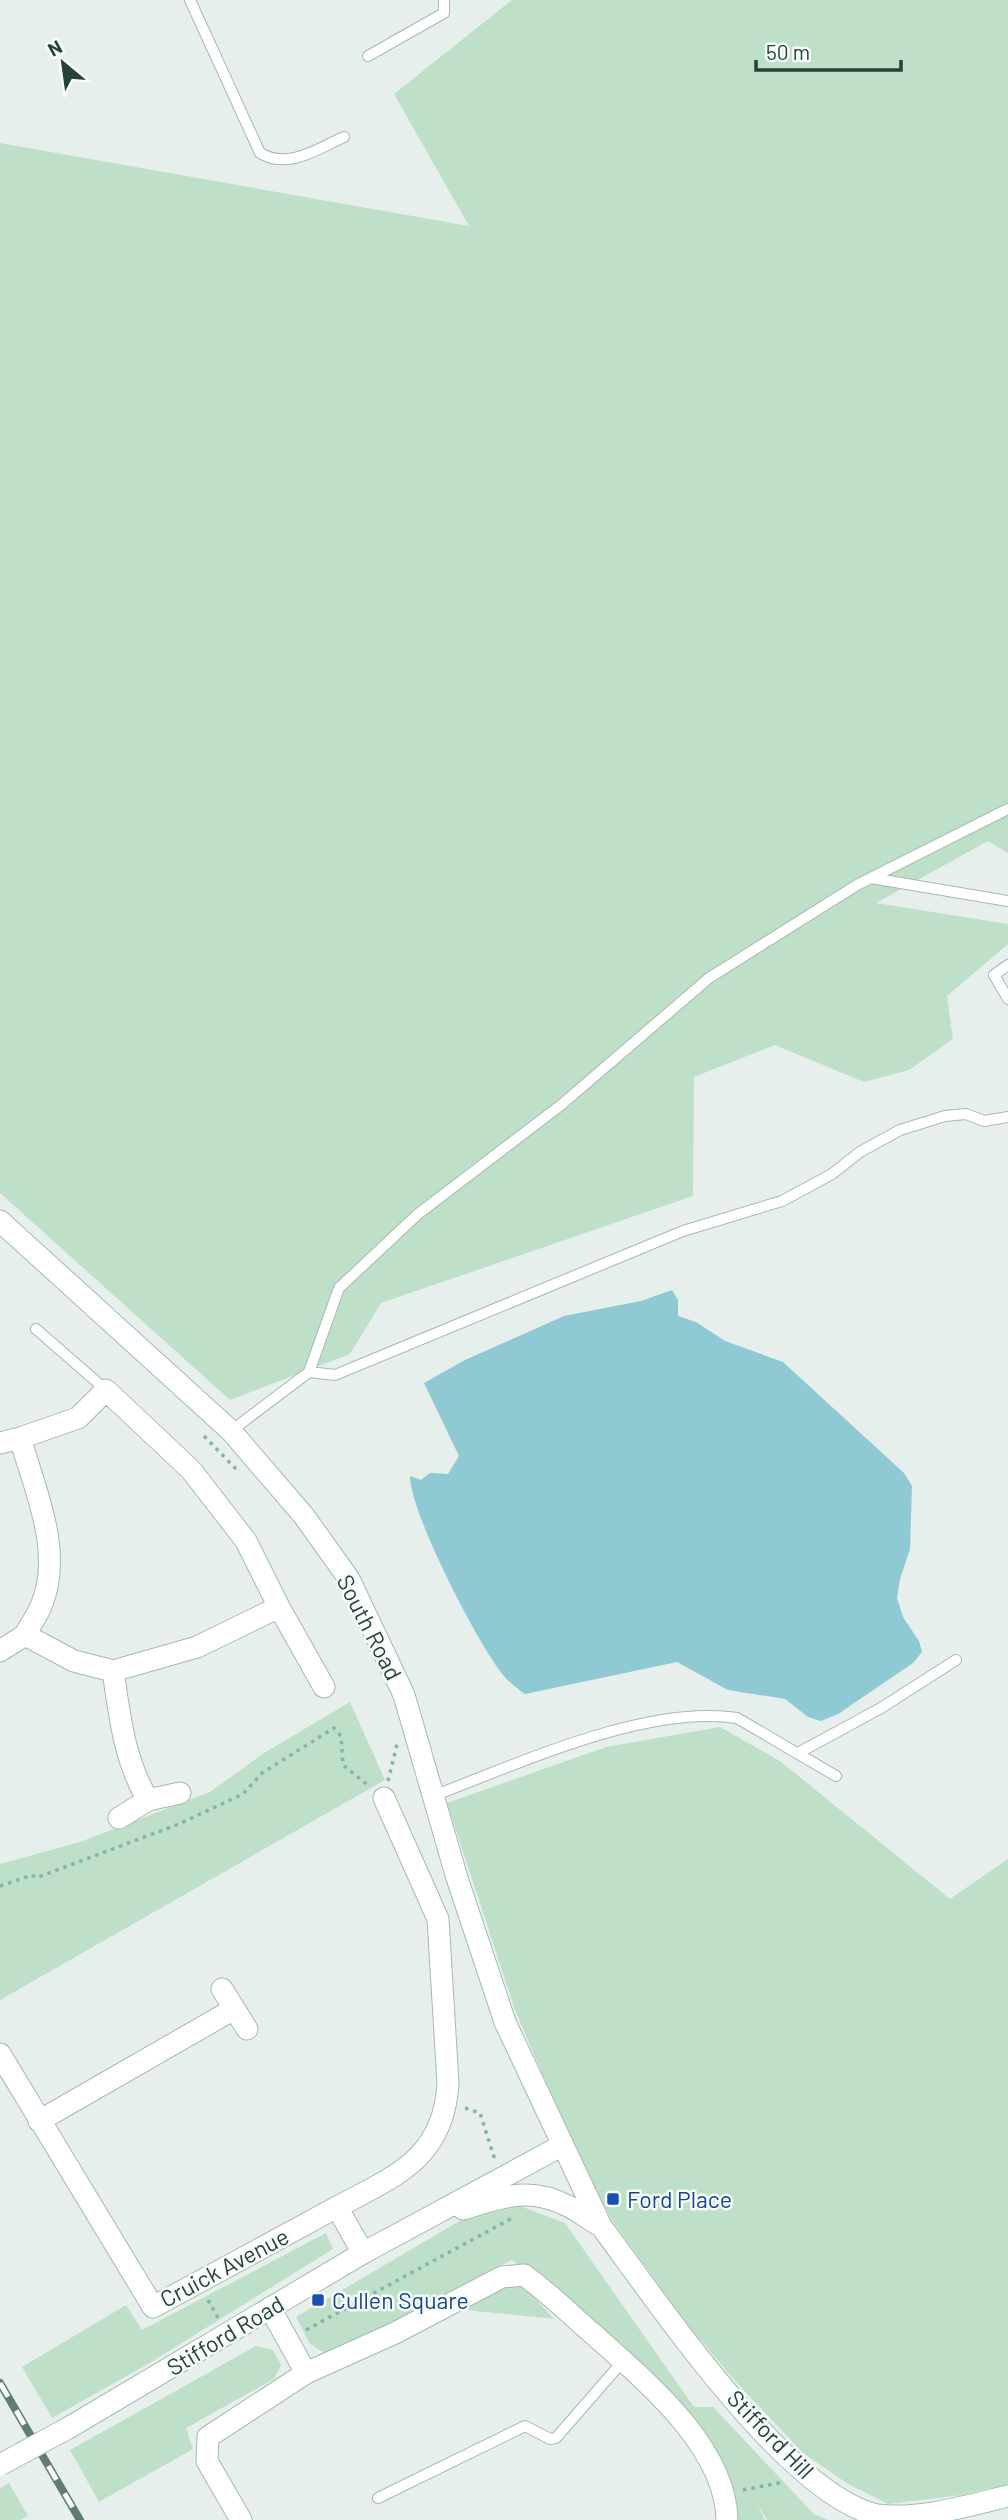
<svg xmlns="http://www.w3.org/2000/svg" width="1008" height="2520" viewBox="0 0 1008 2520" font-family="Barlow,sans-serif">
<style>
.green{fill:#bfe0c8}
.water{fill:#8ec9d4}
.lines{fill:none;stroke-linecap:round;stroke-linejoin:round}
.service-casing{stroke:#a8b8b2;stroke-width:12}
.minor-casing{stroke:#a8b8b2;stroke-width:23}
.secondary-casing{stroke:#a4bbb3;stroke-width:23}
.path{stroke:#86b3a5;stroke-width:3.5;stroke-dasharray:3.5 5;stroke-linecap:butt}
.service{stroke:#fff;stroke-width:10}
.minor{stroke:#fff;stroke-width:21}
.secondary{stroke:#fff;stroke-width:21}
.rail-casing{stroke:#5f7d75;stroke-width:8}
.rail{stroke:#f7fbf9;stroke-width:5;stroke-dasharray:16;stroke-linecap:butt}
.secondary-bridge-casing{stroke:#a4bbb3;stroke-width:23;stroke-linecap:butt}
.secondary-bridge{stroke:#fff;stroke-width:21}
.transit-dot{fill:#1a4fb4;stroke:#f7fbf9;stroke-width:2.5}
.labels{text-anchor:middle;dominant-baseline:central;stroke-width:5;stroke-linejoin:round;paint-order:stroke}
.street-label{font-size:23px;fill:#24423a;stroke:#f7fbf9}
.transit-label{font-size:23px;fill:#164399;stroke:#f7fbf9;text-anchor:start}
</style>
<rect width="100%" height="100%" fill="#e6efeb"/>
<!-- green -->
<path class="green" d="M 512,0 L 1008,0 L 1008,853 L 988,841 L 876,903 L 1008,924 L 1008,944 L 947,996 L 953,1039 L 909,1070 L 864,1082 L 775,1045 L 694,1077 L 693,1196 L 381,1303 L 350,1354 L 230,1400 L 0,1193 L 0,143 L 469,226 L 394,94 Z
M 350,1702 L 385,1780 L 0,2000 L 0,1864 L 80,1842 L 210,1792 L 264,1753 Z
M 720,1727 L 780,1761 L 950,1899 L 1008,1859 L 1008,2484 L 963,2495 L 888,2504 L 848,2484 L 803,2453 L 736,2382 L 682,2318 L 612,2220 L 574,2148 L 515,2010 L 447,1803 L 606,1747 Z
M 520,2206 L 565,2223 L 694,2407 L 713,2407 L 814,2514 L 828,2520 L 767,2520 L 757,2504 L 765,2520 L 734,2520 L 658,2382 L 512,2260 L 330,2356 L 310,2344 L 296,2317 L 463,2219 Z
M 326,2233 L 333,2249 L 148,2364 L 52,2418 L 22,2367 L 126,2305 L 142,2330 Z
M 513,2284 L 526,2288 L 554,2319 L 466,2310 L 467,2299 Z
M 256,2346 L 273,2350 L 281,2365 L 274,2379 L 186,2428 L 193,2449 L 99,2502 L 70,2450 Z
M 9,2483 L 28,2516 L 20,2520 L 0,2520 L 0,2488 Z"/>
<!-- water -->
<path class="water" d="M 672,1290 L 678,1300 L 678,1316 L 696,1322 L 725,1341 L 783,1362 L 904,1473 L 912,1486 L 910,1549 L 900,1579 L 897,1598 L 903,1617 L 919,1641 L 922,1652 L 913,1663 L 838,1714 L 821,1721 L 808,1717 L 785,1699 L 728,1690 L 677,1662 L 525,1694 C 518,1689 510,1683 504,1676 C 479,1646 410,1513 410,1476 L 421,1480 L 430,1473 L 448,1474 L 459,1456 L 424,1383 L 465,1360 L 564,1316 L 641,1301 Z"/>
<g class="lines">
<!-- service casing -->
<g class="service-casing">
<path id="service" d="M 190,0 L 260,153 C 288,170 317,149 344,137
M 368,56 L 444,13 L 444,0
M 871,878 L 1008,901
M 1008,965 L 994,975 L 1008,999
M 36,1329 L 106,1390
M 309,1372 L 335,1375 L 683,1231 L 782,1201 L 832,1174 L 860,1152 L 900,1130 L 945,1116 L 966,1114 L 984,1121 L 1008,1117
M 231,1431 L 309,1372 L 339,1288 L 418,1214 L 561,1105 L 709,978 L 857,885 L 1008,809
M 798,1753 L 881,1708 L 956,1660
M 433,1796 C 518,1764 646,1704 737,1718 L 836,1776
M 378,2498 L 525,2426 L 550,2439 L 556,2438 L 623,2361"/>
</g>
<!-- minor casing -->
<g class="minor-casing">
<path id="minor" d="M 0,1443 L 20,1438 C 35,1490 64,1553 41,1606 C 37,1616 30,1625 25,1635
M 279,1607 L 324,1687
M 0,1651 L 25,1635 L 74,1661 L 113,1671 L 197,1647 L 279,1607 L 246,1541 L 191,1470 L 106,1390 L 78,1418 L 20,1438
M 113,1671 C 120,1717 124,1760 148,1800 L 180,1793
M 119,1818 L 148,1800
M 222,1989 L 247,2029
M 0,2054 L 153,2307 L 337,2207
M 39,2121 L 234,2009
M 363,2253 L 337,2207 C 396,2176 444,2158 448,2083 L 438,1919 L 384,1798
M 306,2373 L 395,2333 L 502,2277 L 524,2275 C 549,2293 570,2314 593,2334 C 643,2379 726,2446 727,2520
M 241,2520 L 207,2461 L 208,2437 L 306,2373 L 270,2308"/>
</g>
<!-- secondary casing -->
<g class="secondary-casing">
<path id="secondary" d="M 0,1221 L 231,1431 L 304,1516 L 349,1579 L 404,1695 L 457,1878 L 505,2022 L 601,2226 C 657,2301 787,2495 877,2515 C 920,2520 967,2506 1008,2496
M 463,2209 C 502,2197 529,2186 568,2206 C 580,2212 589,2220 601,2226
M 70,2427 L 363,2253 L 561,2146"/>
</g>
<!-- path -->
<path class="path" d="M 204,1436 L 237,1470
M 388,1781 L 397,1744
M 0,1886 L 32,1875 L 36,1878 L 179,1824 L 243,1794 L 262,1773 L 334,1728 L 341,1736 L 343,1765 L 369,1786
M 465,2108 L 480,2113 L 495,2160
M 208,2300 L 218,2318
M 306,2330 L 514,2217
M 743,2490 L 784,2482"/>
<!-- service -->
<use href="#service" class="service"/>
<!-- minor -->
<use href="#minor" class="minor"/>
<!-- secondary -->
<use href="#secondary" class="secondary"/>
<!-- rail casing -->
<g class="rail-casing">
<path id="rail" d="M 0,2383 L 80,2520"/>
</g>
<!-- rail -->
<use href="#rail" class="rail"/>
<!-- secondary-bridge casing -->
<g class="secondary-bridge-casing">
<path id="secondary-bridge" d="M 0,2465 L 70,2427"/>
</g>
<!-- secondary-bridge -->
<use href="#secondary-bridge" class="secondary-bridge"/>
</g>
<!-- markers -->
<g class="transit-dot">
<rect x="606" y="2192" width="14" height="14" rx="3.5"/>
<rect x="311" y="2293" width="14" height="14" rx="3.5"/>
</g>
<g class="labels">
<!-- street labels -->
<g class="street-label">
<text transform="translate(370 1627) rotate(63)">South Road</text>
<text transform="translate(224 2267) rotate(-28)">Cruick Avenue</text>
<text transform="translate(225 2335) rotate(-31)">Stifford Road</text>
<text transform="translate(771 2434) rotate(46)">Stifford Hill</text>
</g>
<!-- transit labels -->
<g class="transit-label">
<text x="627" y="2199">Ford Place</text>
<text x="332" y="2300">Cullen Square</text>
</g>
</g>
<!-- north arrow -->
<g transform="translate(63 63) rotate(331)" stroke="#f7fbf9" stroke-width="5" paint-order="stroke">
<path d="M0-5L12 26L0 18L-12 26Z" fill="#24423a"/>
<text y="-10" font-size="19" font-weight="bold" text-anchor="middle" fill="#24423a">N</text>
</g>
<!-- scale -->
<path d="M756 60v10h145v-10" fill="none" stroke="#24423a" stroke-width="3.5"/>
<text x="766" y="60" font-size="21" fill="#24423a" stroke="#f7fbf9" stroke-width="5" paint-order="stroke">50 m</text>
</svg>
